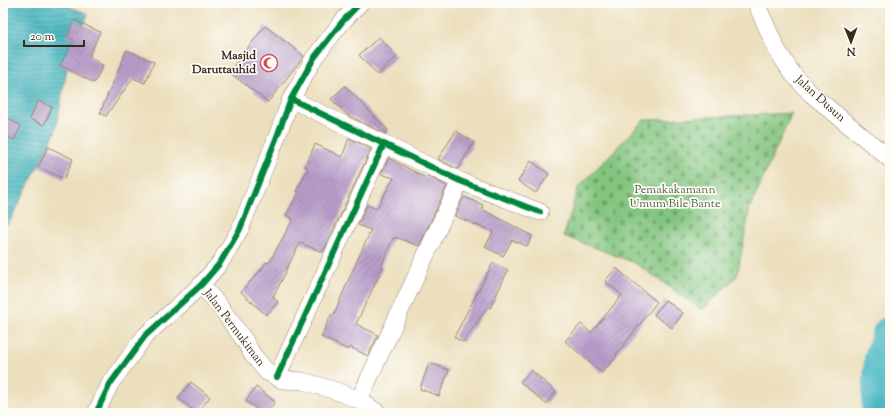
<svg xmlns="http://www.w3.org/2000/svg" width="893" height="416" viewBox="0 0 893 416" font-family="'Sorts Mill Goudy',serif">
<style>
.cemetery{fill:url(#cemetery-stones);stroke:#5e784e}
.water{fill:url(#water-rules);stroke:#427170}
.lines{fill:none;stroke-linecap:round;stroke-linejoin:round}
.river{stroke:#49b8c2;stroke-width:36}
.building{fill:url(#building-hatch)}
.street-casing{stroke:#94846e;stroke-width:18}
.street{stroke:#fff;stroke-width:17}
.cycleway-casing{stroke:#fdfcf7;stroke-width:8}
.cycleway{stroke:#00873e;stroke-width:6}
.labels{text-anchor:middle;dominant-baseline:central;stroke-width:3.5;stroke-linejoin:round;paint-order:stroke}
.poi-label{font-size:12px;font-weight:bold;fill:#3b2a1e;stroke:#fdfcf7;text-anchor:end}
.street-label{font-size:12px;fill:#3b2a1e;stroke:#fdfcf7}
.park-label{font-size:12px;fill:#546040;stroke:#fdfcf7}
</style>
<defs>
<pattern id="cemetery-stones" width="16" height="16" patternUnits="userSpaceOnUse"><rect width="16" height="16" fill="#82c57f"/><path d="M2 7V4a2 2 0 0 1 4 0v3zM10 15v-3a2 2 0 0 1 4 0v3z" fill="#6ca067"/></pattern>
<pattern id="water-rules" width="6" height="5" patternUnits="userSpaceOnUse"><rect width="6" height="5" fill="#49b8c2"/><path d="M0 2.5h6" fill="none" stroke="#3e969d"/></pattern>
<pattern id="building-hatch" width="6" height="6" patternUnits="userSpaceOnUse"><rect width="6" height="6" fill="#b89dca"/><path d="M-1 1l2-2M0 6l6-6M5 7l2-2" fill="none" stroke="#9780a3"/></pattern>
</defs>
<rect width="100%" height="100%" fill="#fdfcf7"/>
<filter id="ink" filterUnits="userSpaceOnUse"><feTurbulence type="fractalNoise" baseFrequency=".025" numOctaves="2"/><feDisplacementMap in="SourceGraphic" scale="8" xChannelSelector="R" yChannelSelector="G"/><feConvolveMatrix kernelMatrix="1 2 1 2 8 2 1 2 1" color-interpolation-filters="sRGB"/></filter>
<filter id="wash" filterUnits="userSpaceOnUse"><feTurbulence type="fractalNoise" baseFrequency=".012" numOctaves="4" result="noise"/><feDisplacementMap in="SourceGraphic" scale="16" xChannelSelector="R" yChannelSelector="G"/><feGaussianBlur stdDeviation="0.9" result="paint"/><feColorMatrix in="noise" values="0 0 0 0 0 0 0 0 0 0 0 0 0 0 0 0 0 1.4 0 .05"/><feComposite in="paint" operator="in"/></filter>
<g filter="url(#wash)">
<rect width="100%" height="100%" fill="#ecdfbd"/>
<!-- cemetery -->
<path class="cemetery" d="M 792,113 L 750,207 L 737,276 L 702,310 L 635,263 L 564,236 L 578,188 L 644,120 Z"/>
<!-- water -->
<path class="water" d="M 3,3 L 60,3 L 88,14 L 67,68 L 55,133 L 9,223 L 3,229 Z"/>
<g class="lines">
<!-- river -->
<path class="river" d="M 879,413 L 882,358 L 890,334"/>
</g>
<g id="blocks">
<!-- building -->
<path class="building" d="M 74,20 L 100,32 L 89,56 L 103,66 L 94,83 L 60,65 L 74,40 L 67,37 Z
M 265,26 L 304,56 L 268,102 L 229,72 Z
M 379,37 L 397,57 L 377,75 L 359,55 Z
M 127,50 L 154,62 L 145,83 L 133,78 L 106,116 L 100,113 Z
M 345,86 L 388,130 L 386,134 L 347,115 L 331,99 Z
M 38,101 L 52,107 L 44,125 L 30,119 Z
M 3,115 L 21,126 L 14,140 L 3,134 Z
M 456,131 L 474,142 L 458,169 L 438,159 Z
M 349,138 L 371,149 L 323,252 L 300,243 L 285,272 L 286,272 L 273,297 L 278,302 L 266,315 L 241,292 L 262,269 L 266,262 L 269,263 L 293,219 L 286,215 L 299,192 L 297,191 L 308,168 L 305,167 L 315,144 L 342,157 Z
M 48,147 L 73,159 L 64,179 L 38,167 Z
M 389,158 L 426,178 L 428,176 L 447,186 L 419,246 L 395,237 L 394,239 L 393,238 L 381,266 L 383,267 L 356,324 L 378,335 L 368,356 L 350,347 L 349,350 L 321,337 L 331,315 L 333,316 L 352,272 L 371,230 L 358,225 L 367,205 L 376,209 L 394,178 L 381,174 Z
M 531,161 L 549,174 L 536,193 L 518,181 Z
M 464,197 L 483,205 L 482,209 L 532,236 L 527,246 L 512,240 L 503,256 L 485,247 L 493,232 L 455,216 Z
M 493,263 L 508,270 L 490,308 L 488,307 L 463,342 L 454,337 Z
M 616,268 L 657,302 L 616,355 L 617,356 L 602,373 L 565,341 L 581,324 L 591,333 L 622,295 L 605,281 Z
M 665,300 L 683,313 L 672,328 L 654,315 Z
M 429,363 L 449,370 L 439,396 L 420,389 Z
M 531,370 L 556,392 L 546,404 L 520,382 Z
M 191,382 L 210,397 L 197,413 L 178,398 Z
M 256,387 L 275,402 L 267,413 L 262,413 L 246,401 Z"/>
</g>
</g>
<g filter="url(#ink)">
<use href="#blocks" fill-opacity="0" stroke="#94846e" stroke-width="1"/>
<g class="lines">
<!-- street casing -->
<g class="street-casing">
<path id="street" d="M 756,3 L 777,50 L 792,73 L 810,93 L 890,159
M 291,99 L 460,181 L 540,212
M 201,285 L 219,305 L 245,341 L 252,354 L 267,372 L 282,380 L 303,381 L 339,392 L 359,400 L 378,413
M 277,377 L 384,144
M 359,400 L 460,181
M 96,413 L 110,384 L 145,336 L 201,285 L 220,263 L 240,229 L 276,139 L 291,99 L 314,58 L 342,22 L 360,3"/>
</g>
<!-- street -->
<use href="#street" class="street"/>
<!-- cycleway casing -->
<g class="cycleway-casing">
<path id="cycleway" d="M 291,99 L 460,181 L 540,212
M 277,377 L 384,144
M 96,413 L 110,384 L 145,336 L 201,285 L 220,263 L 240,229 L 276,139 L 291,99 L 314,58 L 342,22 L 360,3"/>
</g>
<!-- cycleway -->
<use href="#cycleway" class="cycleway"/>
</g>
</g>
<!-- icons -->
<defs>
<g id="mosque-ring" transform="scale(0.9)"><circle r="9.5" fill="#fdfcf7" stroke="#d1495b" stroke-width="1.5"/><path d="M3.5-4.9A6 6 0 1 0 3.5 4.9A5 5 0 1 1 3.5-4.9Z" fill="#d1495b"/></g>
</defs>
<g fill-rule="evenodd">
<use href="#mosque-ring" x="269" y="63"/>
</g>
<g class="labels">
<!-- poi labels -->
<g class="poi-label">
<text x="256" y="56">Masjid<tspan x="256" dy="14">Daruttauhid</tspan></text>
</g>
<!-- street labels -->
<g class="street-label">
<text transform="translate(820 99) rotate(42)">Jalan Dusun</text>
<text transform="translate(234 328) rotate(53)">Jalan Permukiman</text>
</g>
<!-- park labels -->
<g class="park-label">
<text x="675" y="190">Pemakakamann<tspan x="675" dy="14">Umum Bile Bante</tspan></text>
</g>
</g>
<!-- margin -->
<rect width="893" height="416" fill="none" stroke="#fdfcf7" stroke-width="16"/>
<!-- north arrow -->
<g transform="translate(851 42) rotate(179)" stroke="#fdfcf7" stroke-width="3" paint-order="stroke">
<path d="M0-3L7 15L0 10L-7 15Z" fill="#3b2a1e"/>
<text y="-6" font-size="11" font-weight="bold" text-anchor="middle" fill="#3b2a1e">N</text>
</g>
<!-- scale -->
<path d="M24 40v6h60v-6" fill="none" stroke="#3b2a1e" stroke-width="2"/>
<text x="30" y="40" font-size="12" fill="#3b2a1e" stroke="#fdfcf7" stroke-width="3" paint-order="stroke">20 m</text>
</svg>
